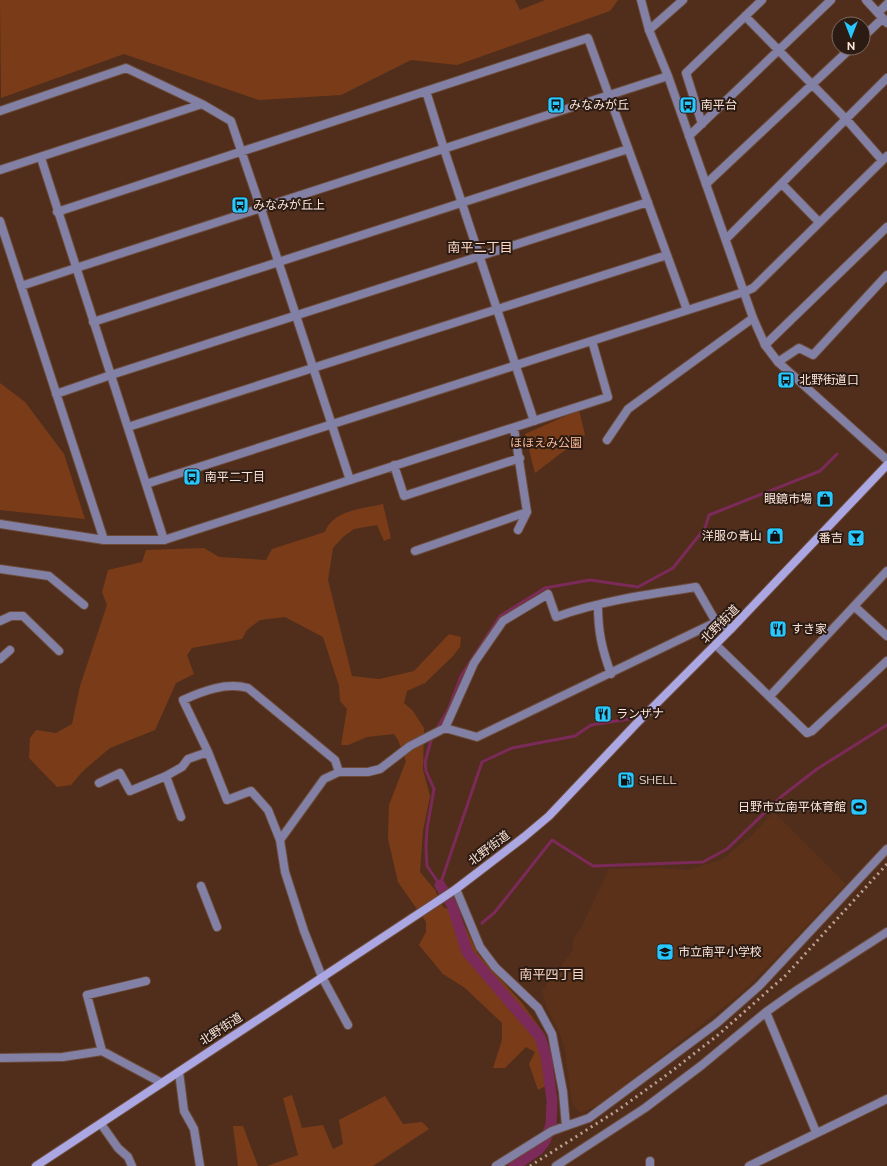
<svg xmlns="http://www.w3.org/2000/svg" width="887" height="1166" viewBox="0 0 887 1166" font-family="Raleway,'Noto Sans JP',sans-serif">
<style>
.built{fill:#5b311a}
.green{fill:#7a3c18}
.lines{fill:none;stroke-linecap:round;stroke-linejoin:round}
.stream{stroke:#7b2a59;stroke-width:3}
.canal{stroke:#7b2a59;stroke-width:11}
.minor-casing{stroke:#6c4b39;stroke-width:10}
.tertiary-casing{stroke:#6c4b39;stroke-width:10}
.secondary-casing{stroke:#6c4b39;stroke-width:10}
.minor{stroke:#8280a5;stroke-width:8}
.tertiary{stroke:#8280a5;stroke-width:8}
.secondary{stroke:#aba7e2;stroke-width:8}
.rail{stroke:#bca192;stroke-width:3;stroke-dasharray:2 4;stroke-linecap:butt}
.labels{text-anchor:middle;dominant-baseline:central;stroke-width:4;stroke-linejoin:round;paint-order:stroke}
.poi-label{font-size:12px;fill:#fce5d9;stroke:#2b1b13;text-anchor:start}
.park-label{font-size:12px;fill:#fdb896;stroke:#2b1b13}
.street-label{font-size:12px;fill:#fce5d9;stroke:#2b1b13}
.neighbourhood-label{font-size:13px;fill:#fed9c7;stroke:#2b1b13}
</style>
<rect width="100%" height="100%" fill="#512e1b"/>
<!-- built -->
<path class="built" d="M 774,812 L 846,884 L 782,952 L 741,993 L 603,1103 L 581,1113 L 572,1104 L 565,1049 L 558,1029 L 547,1009 L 542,991 L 573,950 L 573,939 L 580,930 L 609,869 L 660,868 L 687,870 L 721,860 L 750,837 Z"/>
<!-- green -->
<path class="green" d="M 0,0 L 515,0 L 520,10 L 545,0 L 618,0 L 610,11 L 457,65 L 411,60 L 341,95 L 259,100 L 124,54 L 1,98 Z
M 0,383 L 25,402 L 64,454 L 85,519 L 0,510 Z
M 579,410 L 585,435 L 535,473 L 525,434 Z
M 383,504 L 391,538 L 384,541 L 377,525 L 354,529 L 343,537 L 333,548 L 328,580 L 352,676 L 379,679 L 414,671 L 449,634 L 461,637 L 460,647 L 453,656 L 425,683 L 407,691 L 404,703 L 413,711 L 424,728 L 423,770 L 430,796 L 423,831 L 420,872 L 435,890 L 443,907 L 459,914 L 478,954 L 522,1003 L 543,1032 L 555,1081 L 538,1090 L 529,1064 L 535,1052 L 526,1047 L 505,1068 L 493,1068 L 502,1040 L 502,1023 L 465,988 L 443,974 L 419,945 L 426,932 L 426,922 L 398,882 L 388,839 L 389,805 L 406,761 L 398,740 L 394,734 L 367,737 L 348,745 L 341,745 L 347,709 L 340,701 L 339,686 L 323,637 L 285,617 L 260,620 L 247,630 L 242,639 L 192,648 L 187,655 L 194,674 L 176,683 L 155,730 L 110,748 L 83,771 L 71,785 L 57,787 L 29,758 L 30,738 L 36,730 L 56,733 L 72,724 L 80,686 L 107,605 L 102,592 L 108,570 L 142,562 L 146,550 L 204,548 L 219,557 L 266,560 L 272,549 L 325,532 C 333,510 362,509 383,504 Z
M 292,1095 L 302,1128 L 323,1125 L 333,1149 L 343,1144 L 339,1120 L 385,1096 L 403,1124 L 422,1122 L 429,1129 L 373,1166 L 267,1166 L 298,1155 L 283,1098 Z
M 233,1126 L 243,1126 L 258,1166 L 238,1166 Z"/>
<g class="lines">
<!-- stream -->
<path class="stream" d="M 436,730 L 448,710 L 461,676 L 500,616 L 545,588 L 590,580 L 638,587 L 673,568 L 705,528 L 709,515 L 820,471 L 837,454
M 432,737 L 425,762 L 426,771 L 434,789 L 427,829 L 426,846 L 427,866 L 440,885
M 440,885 L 482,762 L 512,748 L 575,736 L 591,725 L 629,719
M 482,923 L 495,912 L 552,840 L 593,866 L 703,862 L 727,849 L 782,796 L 817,769 L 887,725"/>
<!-- canal -->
<path class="canal" d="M 440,885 L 452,905 L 467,952 L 540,1037 L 546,1056 L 552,1101 L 551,1125 L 545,1141 L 538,1150 L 514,1166"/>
<!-- minor casing -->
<g class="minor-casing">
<path id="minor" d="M 866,0 L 887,23
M 878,13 L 887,4
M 745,16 L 846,119 L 882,160
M 649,30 L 683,0
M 863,37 L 883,18
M 426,91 L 444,149
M 0,111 L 126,68 L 202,104
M 702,124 L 686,73 L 762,0
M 689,136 L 831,0
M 0,170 L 202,104 L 231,121 L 261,209
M 706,184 L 851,48
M 782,184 L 819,222
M 57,212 L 588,38 L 687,310
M 0,221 L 104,540
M 726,239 L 887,78
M 21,286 L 76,268
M 744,292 L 753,288 L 887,156
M 93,322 L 628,149
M 765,345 L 887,227
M 778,362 L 799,348 L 813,355 L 887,275
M 56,394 L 111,375 L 648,202
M 128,427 L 667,255
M 607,440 L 628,409 L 753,318
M 394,465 L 404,496 L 520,458
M 0,524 L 104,540 L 164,540 L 608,397 L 592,341
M 518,530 L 527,512
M 415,551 L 527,512 L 514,428
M 0,569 L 49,576 L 84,605
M 598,606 C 598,632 602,649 611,674
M 854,606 L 887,636
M 0,621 L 11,616 L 23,616 L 59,651
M 716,645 L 807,733 L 812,731 L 887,661
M 0,659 L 10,650
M 770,696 L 887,571
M 445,728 L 477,737 L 716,622
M 339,772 L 335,760 L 248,688 C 226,682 203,691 183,700 L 208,752 L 227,800 L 251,791 L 268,810 L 280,840 L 285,872 L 304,931 L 322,977 L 348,1025
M 166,776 L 181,817
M 99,783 L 120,773 L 130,791 L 166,776 L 182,767 L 188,759 L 208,752
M 280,840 L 324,779 L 339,772 L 368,772 L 380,769 L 410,746 L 445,728 L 474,663 L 503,621 L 548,594 L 556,617 C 600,601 650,594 696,587 L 716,622 L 731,629
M 201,886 L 217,927
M 456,889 L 480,947 L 495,967 L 538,1008 L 552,1034 L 563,1092 L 566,1126 L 589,1118 L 717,1023 L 759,986 L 887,849
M 146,981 L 87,995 L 102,1051 L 162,1083
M 766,1012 L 816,1132
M 0,1058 L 63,1057 L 102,1051
M 179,1072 L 184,1111 L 194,1129 L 200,1166
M 101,1124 L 118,1148 L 128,1157 L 132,1166
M 496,1166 L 552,1131 L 566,1126
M 556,1166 L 645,1108 L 702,1065 L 766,1012 L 797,990 L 887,932
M 650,1166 L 650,1161
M 749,1166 L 887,1099"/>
</g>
<!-- tertiary casing -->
<g class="tertiary-casing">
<path id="tertiary" d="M 641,0 L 649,30 L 668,76 L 753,318 L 765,345 L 778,362 L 887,460
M 444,149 L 534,421
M 41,158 L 164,540
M 261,209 L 350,480
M 76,268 L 668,76
M 146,484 L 744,292"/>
</g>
<!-- secondary casing -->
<g class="secondary-casing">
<path id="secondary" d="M 36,1166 L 456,889 L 524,837 L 549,816 L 636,724 L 731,629 L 887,465"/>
</g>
<!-- minor -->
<use href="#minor" class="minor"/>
<!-- tertiary -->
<use href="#tertiary" class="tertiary"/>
<!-- secondary -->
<use href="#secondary" class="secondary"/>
<!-- rail -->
<path class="rail" d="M 530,1166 L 618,1110 L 668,1074 L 718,1035 L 786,975 L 887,864"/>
</g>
<!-- icons -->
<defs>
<g id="bus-square" transform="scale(0.9)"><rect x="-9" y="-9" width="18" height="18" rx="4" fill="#28c8ff" stroke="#2b1b13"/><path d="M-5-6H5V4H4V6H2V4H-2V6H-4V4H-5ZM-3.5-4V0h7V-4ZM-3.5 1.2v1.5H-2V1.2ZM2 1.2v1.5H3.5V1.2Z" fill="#111"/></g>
<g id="shop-square" transform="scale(0.9)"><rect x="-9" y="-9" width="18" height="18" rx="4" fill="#28c8ff" stroke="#2b1b13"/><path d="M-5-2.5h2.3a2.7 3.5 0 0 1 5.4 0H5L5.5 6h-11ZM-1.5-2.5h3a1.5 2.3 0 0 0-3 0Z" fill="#111"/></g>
<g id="bar-square" transform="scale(0.9)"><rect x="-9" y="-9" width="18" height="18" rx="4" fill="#28c8ff" stroke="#2b1b13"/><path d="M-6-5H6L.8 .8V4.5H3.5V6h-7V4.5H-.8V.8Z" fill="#111"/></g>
<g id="restaurant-square" transform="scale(0.9)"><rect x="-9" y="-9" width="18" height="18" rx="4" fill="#28c8ff" stroke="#2b1b13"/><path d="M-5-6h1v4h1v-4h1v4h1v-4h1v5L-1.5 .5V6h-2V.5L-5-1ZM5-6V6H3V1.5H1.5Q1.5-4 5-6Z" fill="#111"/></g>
<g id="fuel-square" transform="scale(0.9)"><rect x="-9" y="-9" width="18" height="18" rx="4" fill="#28c8ff" stroke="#2b1b13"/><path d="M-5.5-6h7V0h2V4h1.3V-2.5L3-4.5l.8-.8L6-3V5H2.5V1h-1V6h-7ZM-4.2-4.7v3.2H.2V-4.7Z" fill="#111"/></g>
<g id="stadium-square" transform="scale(0.9)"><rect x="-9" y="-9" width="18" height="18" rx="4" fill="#28c8ff" stroke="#2b1b13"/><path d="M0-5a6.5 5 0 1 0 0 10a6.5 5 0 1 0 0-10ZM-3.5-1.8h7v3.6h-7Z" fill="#111"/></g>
<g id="school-square" transform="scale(0.9)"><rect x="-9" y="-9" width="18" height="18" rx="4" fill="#28c8ff" stroke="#2b1b13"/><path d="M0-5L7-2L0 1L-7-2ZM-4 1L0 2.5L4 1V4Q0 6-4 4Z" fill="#111"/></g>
</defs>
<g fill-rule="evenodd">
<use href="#bus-square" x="556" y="105"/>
<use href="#bus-square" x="688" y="105"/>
<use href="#bus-square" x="240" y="205"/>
<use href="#bus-square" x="786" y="380"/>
<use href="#bus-square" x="192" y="477"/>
<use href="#shop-square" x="825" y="499"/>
<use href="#shop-square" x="775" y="536"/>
<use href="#bar-square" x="856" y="538"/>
<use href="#restaurant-square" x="778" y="629"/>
<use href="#restaurant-square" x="603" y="714"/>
<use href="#fuel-square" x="626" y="780"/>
<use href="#stadium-square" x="859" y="807"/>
<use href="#school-square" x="665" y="952"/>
</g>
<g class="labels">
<!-- poi labels -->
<g class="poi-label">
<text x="569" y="105">みなみが丘</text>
<text x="701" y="105">南平台</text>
<text x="253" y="205">みなみが丘上</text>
<text x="799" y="380">北野街道口</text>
<text x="205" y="477">南平二丁目</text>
<text x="812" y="499" text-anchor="end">眼鏡市場</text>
<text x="762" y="536" text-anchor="end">洋服の青山</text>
<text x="843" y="538" text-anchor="end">番吉</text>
<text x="791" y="629">すき家</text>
<text x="616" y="714">ランザナ</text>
<text x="639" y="780">SHELL</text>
<text x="846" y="807" text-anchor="end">日野市立南平体育館</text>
<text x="678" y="952">市立南平小学校</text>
</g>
<!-- park labels -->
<g class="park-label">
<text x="546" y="443">ほほえみ公園</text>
</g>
<!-- street labels -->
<g class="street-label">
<text transform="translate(720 624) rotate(-45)">北野街道</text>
<text transform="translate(489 848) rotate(-37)">北野街道</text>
<text transform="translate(221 1029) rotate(-33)">北野街道</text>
</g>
<!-- neighbourhood labels -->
<g class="neighbourhood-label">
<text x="480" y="247">南平二丁目</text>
<text x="552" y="974">南平四丁目</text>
</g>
</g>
<!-- north arrow -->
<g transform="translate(851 36) rotate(180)"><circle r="19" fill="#2b1b13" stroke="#7f6c62"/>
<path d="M0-3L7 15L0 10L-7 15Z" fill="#28c8ff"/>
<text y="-6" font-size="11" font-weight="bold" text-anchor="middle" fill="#fce5d9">N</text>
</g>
</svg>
